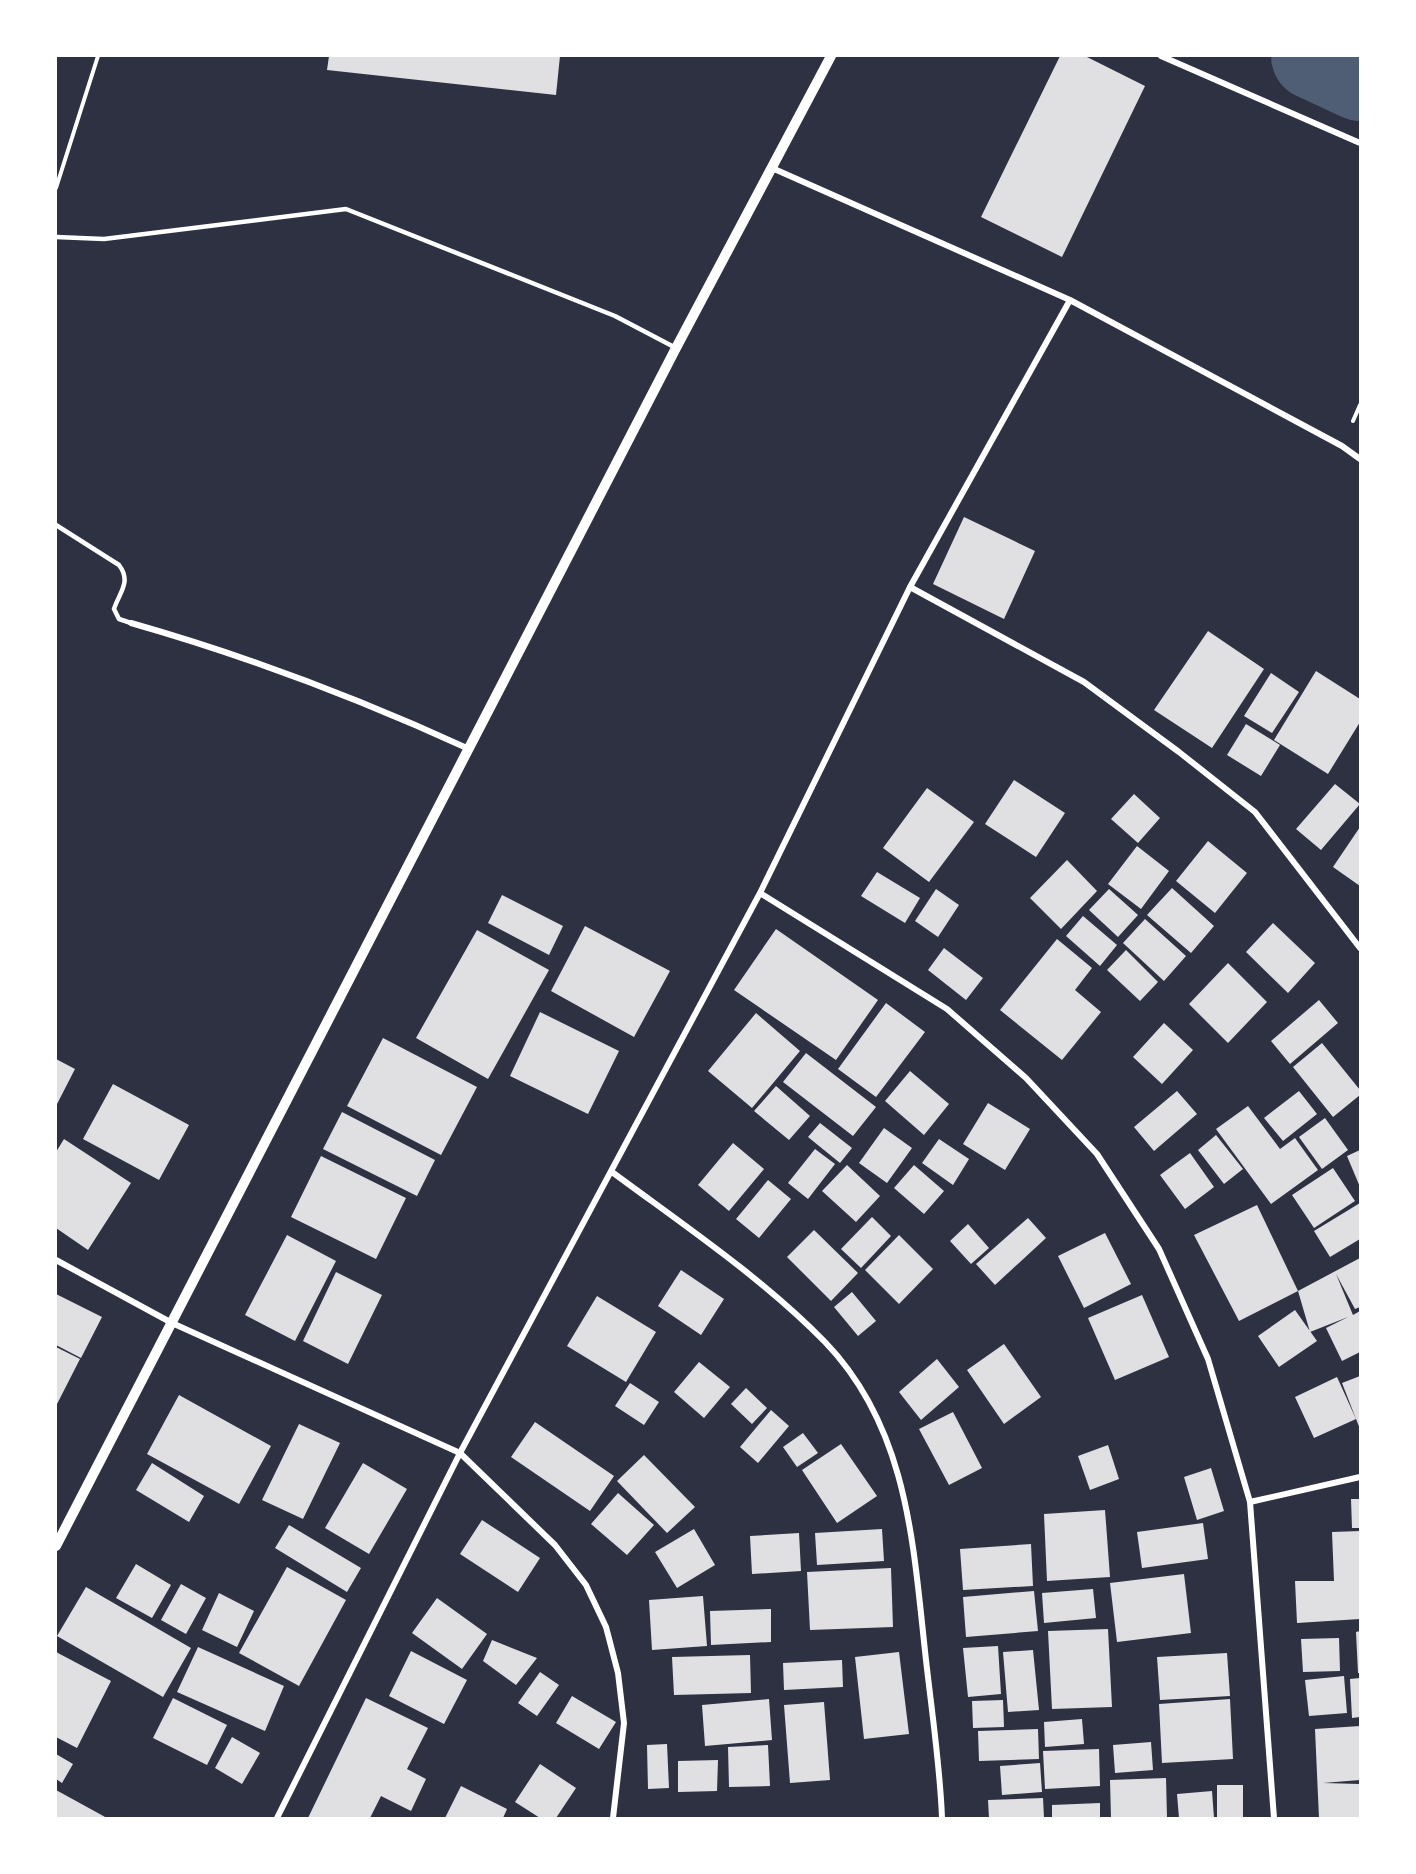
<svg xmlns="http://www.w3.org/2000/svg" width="1416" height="1874" viewBox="0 0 1416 1874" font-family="Literata,serif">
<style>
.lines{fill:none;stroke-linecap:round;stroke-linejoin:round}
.river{stroke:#4f5d75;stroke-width:88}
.building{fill:#e0e0e3}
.path{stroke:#fff;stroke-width:4}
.service{stroke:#fff;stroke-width:4.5}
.minor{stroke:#fff;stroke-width:6}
.tertiary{stroke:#fff;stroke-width:10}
</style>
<rect width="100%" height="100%" fill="#2d3142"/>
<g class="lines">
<!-- river -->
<path class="river" d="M 1315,56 L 1360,77"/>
</g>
<!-- building -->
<path class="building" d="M 329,56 L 560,56 L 556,95 L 327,70 Z
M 1060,56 L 1085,56 L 1145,86 L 1062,257 L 981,217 Z
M 964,517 L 1035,551 L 1004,619 L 933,584 Z
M 1208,631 L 1264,669 L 1212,748 L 1154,710 Z
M 1316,671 L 1360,699 L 1360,722 L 1328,774 L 1274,740 Z
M 1271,673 L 1299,692 L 1272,733 L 1244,716 Z
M 1246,724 L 1280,745 L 1261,776 L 1227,755 Z
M 1014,780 L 1065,813 L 1036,857 L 985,824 Z
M 1335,784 L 1360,804 L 1321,850 L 1296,829 Z
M 927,788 L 974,822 L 929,882 L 883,848 Z
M 1134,794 L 1160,818 L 1138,843 L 1111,819 Z
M 1360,827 L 1360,886 L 1333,867 Z
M 1208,841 L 1247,873 L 1215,913 L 1176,881 Z
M 1137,846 L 1169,871 L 1141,909 L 1108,884 Z
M 1067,860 L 1097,891 L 1061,929 L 1030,898 Z
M 877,872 L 920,898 L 905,923 L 861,896 Z
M 1172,888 L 1214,926 L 1191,953 L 1147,915 Z
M 936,889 L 959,905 L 938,937 L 915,921 Z
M 1109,889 L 1138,915 L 1118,937 L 1089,910 Z
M 502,895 L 563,926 L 549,955 L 488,923 Z
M 1083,916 L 1117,945 L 1100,966 L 1066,936 Z
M 1145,919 L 1186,956 L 1164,981 L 1123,943 Z
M 1273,923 L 1315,963 L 1288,993 L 1246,952 Z
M 585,926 L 670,971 L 634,1037 L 551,991 Z
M 776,929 L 878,1000 L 836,1060 L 734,990 Z
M 477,930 L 549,970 L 488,1079 L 416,1038 Z
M 1057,939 L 1092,968 L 1075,990 L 1101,1012 L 1062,1060 L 1000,1010 Z
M 944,948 L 983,978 L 966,1000 L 928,970 Z
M 1126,950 L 1158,982 L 1140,1001 L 1107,970 Z
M 1228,963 L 1267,1002 L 1228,1043 L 1189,1004 Z
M 1319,1000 L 1338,1023 L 1290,1064 L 1271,1041 Z
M 886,1003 L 925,1032 L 876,1097 L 838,1069 Z
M 540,1012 L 619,1051 L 588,1114 L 510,1076 Z
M 756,1013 L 800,1051 L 752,1108 L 708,1071 Z
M 1164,1023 L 1193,1050 L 1162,1084 L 1133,1057 Z
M 383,1038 L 477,1087 L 441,1155 L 347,1106 Z
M 1322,1043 L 1360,1090 L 1360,1095 L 1333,1117 L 1293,1067 Z
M 806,1053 L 876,1107 L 853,1136 L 783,1082 Z
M 56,1059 L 75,1069 L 56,1106 Z
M 910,1071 L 949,1104 L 924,1135 L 885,1101 Z
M 113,1084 L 189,1125 L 159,1180 L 83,1139 Z
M 776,1086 L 810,1116 L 789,1140 L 754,1111 Z
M 1177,1091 L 1197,1114 L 1154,1151 L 1134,1127 Z
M 1299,1091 L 1317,1114 L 1283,1141 L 1264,1118 Z
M 988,1103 L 1030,1129 L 1005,1170 L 963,1144 Z
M 1248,1106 L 1280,1149 L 1295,1138 L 1318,1170 L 1271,1204 L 1216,1129 Z
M 342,1112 L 435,1160 L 417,1196 L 323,1149 Z
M 1325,1118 L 1348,1150 L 1322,1169 L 1299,1137 Z
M 820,1123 L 852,1148 L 840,1163 L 808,1137 Z
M 884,1128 L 912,1148 L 887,1183 L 859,1163 Z
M 1216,1135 L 1243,1169 L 1224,1184 L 1198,1150 Z
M 64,1139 L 131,1183 L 88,1250 L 56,1228 L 56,1152 Z
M 939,1139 L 969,1159 L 953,1185 L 922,1163 Z
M 733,1143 L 764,1169 L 729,1211 L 698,1185 Z
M 815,1149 L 835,1164 L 808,1199 L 788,1183 Z
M 1360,1150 L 1360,1187 L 1347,1156 Z
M 1190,1153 L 1214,1187 L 1185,1209 L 1160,1175 Z
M 321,1156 L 406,1198 L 376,1259 L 291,1217 Z
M 847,1165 L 880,1196 L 856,1222 L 822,1191 Z
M 914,1165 L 944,1191 L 924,1214 L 894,1188 Z
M 1333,1168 L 1355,1201 L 1314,1228 L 1292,1195 Z
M 768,1180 L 791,1199 L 759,1238 L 736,1219 Z
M 1360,1203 L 1360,1239 L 1330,1257 L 1314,1231 Z
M 1257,1205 L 1298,1291 L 1239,1321 L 1194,1235 Z
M 872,1217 L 891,1236 L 861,1268 L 841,1249 Z
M 1028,1218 L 1046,1238 L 995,1285 L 976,1264 Z
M 968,1224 L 989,1248 L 971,1264 L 950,1241 Z
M 814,1230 L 858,1273 L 831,1301 L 787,1257 Z
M 1105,1233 L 1131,1284 L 1084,1308 L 1058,1256 Z
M 287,1235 L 336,1261 L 295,1341 L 245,1315 Z
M 899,1235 L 933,1269 L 899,1304 L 865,1270 Z
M 1360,1258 L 1360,1307 L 1355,1309 L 1336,1274 L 1353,1315 L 1360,1311 L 1360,1352 L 1342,1361 L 1326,1328 L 1348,1317 L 1310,1332 L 1298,1291 Z
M 681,1270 L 724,1299 L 701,1335 L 658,1306 Z
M 336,1272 L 382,1295 L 348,1364 L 303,1341 Z
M 852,1292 L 876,1321 L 858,1336 L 834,1307 Z
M 56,1294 L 102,1317 L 81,1358 L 56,1345 Z
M 1142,1295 L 1169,1357 L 1115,1380 L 1088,1318 Z
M 597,1296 L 656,1332 L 626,1382 L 567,1346 Z
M 1295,1310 L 1317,1341 L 1279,1367 L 1258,1336 Z
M 1004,1344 L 1041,1397 L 1004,1424 L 967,1370 Z
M 56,1347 L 80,1359 L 56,1406 Z
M 937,1359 L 959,1387 L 921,1420 L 899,1392 Z
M 699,1362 L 730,1387 L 704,1418 L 674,1392 Z
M 1360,1376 L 1360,1429 L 1342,1383 Z
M 1337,1377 L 1356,1419 L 1314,1438 L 1295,1397 Z
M 630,1383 L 659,1402 L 644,1425 L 615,1406 Z
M 746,1388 L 767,1408 L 752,1424 L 731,1404 Z
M 179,1395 L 271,1446 L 239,1504 L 147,1454 Z
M 771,1410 L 789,1426 L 758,1463 L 740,1447 Z
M 953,1412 L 982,1468 L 949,1485 L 919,1429 Z
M 535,1422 L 614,1476 L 590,1511 L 511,1457 Z
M 299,1424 L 340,1443 L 303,1519 L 262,1500 Z
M 803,1433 L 818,1453 L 797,1467 L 783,1447 Z
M 841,1444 L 877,1496 L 837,1523 L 802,1470 Z
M 1108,1445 L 1119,1479 L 1090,1490 L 1078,1456 Z
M 644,1455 L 695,1507 L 667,1533 L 617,1481 Z
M 152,1463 L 204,1496 L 189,1522 L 136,1490 Z
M 363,1463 L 407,1489 L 369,1554 L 325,1528 Z
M 1211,1468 L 1224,1511 L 1197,1520 L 1184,1477 Z
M 618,1493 L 654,1525 L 627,1555 L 591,1524 Z
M 1351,1499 L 1360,1499 L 1360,1528 L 1352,1528 Z
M 1105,1510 L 1110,1577 L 1047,1581 L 1044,1514 Z
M 482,1520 L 540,1558 L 518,1592 L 460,1554 Z
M 1203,1523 L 1208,1559 L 1142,1568 L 1137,1532 Z
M 289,1525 L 361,1568 L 347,1592 L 275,1548 Z
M 694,1529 L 715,1565 L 677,1588 L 655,1552 Z
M 882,1529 L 884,1561 L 817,1565 L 815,1533 Z
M 1360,1531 L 1360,1619 L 1297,1623 L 1295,1581 L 1334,1581 L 1332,1532 Z
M 799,1533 L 801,1571 L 752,1574 L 750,1536 Z
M 1031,1544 L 1033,1586 L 963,1590 L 960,1549 Z
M 136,1564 L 171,1585 L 152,1618 L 116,1598 Z
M 287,1567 L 346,1600 L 299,1686 L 239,1653 Z
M 891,1568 L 893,1627 L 810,1630 L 807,1572 Z
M 1184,1574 L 1191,1633 L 1117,1642 L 1110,1583 Z
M 181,1584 L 206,1598 L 186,1634 L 161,1620 Z
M 86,1587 L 191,1648 L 163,1697 L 57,1636 Z
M 1093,1589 L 1096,1618 L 1044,1623 L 1042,1593 Z
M 1034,1591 L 1038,1631 L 966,1637 L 963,1597 Z
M 219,1593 L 254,1611 L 237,1647 L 202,1630 Z
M 703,1596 L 707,1646 L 652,1650 L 649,1600 Z
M 437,1598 L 487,1634 L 462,1669 L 412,1633 Z
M 771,1609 L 771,1642 L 711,1645 L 710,1611 Z
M 1108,1629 L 1112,1707 L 1052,1709 L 1048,1631 Z
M 1360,1631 L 1360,1673 L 1358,1673 L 1356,1632 Z
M 1339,1638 L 1340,1671 L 1303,1672 L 1301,1639 Z
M 492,1640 L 537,1658 L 516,1685 L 483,1661 Z
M 998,1646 L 1001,1694 L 968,1697 L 963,1648 Z
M 198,1647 L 284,1686 L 265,1731 L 177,1692 Z
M 1033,1650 L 1039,1710 L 1008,1712 L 1003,1652 Z
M 411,1651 L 467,1680 L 444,1724 L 389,1696 Z
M 56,1652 L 111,1681 L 77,1748 L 56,1737 Z
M 899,1652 L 909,1734 L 864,1739 L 855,1657 Z
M 1227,1653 L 1230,1696 L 1160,1700 L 1157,1657 Z
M 750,1655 L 751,1693 L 674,1695 L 672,1657 Z
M 842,1660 L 843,1687 L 784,1690 L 783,1663 Z
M 540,1672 L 559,1685 L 537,1716 L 518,1703 Z
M 1344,1676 L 1347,1713 L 1309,1716 L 1305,1680 Z
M 1360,1678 L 1360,1717 L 1352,1718 L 1350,1679 Z
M 572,1696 L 616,1722 L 599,1749 L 556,1723 Z
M 173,1698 L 227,1725 L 207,1765 L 153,1738 Z
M 366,1698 L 428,1728 L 407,1769 L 426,1779 L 411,1811 L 381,1796 L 370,1818 L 308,1818 Z
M 769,1699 L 772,1740 L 705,1746 L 702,1705 Z
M 1230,1699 L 1233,1759 L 1162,1763 L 1159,1704 Z
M 1003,1700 L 1004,1727 L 973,1728 L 972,1701 Z
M 824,1702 L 830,1780 L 790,1783 L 784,1705 Z
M 1082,1719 L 1084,1744 L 1045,1747 L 1044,1722 Z
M 1360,1726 L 1360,1780 L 1323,1783 L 1360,1784 L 1360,1818 L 1319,1818 L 1315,1729 Z
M 1038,1729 L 1039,1759 L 979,1761 L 978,1731 Z
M 232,1737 L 260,1753 L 242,1784 L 215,1768 Z
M 1151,1742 L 1153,1770 L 1115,1773 L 1113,1745 Z
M 667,1744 L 669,1788 L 648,1789 L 647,1745 Z
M 768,1745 L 770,1786 L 729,1787 L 728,1747 Z
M 1099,1749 L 1100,1786 L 1045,1789 L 1043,1751 Z
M 56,1754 L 73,1764 L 62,1783 L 56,1779 Z
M 718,1760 L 717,1791 L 678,1792 L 678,1761 Z
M 1040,1763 L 1042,1792 L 1002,1795 L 1000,1766 Z
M 540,1764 L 576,1788 L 556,1818 L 540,1818 L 515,1802 Z
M 1166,1778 L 1167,1818 L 1111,1818 L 1110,1780 Z
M 1217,1785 L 1243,1785 L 1243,1818 L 1217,1818 Z
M 461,1786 L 507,1809 L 503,1818 L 445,1818 Z
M 56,1790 L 107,1818 L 56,1818 Z
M 1212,1791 L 1214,1818 L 1179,1818 L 1177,1794 Z
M 1043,1798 L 1044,1818 L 989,1818 L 988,1800 Z
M 1100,1803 L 1100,1818 L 1052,1818 L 1052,1805 Z"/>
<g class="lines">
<!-- path -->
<path class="path" d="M 56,188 L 98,56
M 1353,421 L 1360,405"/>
<!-- service -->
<path class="service" d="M 56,237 L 104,239 L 346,209 L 615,316 L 676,348
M 56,525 L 119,565 C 132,582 119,593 114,609 L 119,619 L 131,623"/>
<!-- minor -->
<path class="minor" d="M 1161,56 L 1360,143
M 772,168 L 1070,300 L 1342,446 L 1360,459
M 910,587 L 1084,682 L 1179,752 L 1255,812 L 1360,948
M 131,623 C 247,656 360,699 469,749
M 760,893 L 947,1009 L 1026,1078 L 1097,1154 L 1159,1249 L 1208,1359 L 1250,1502 L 1274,1818
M 612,1172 C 685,1226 761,1277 825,1342 C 907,1427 913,1541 925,1651 C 931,1707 940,1763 942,1818
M 56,1260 L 172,1323 L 460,1453 L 555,1545 L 586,1585 L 606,1627 L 618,1673 L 624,1723 L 613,1818
M 1250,1502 L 1360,1477
M 277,1818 L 460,1453 L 760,893 L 910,587 L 1070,300"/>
<!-- tertiary -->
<path class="tertiary" d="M 56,1546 L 676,348 L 831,56"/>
</g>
<!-- border -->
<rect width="1416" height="1874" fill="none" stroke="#ffffff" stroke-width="114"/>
</svg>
